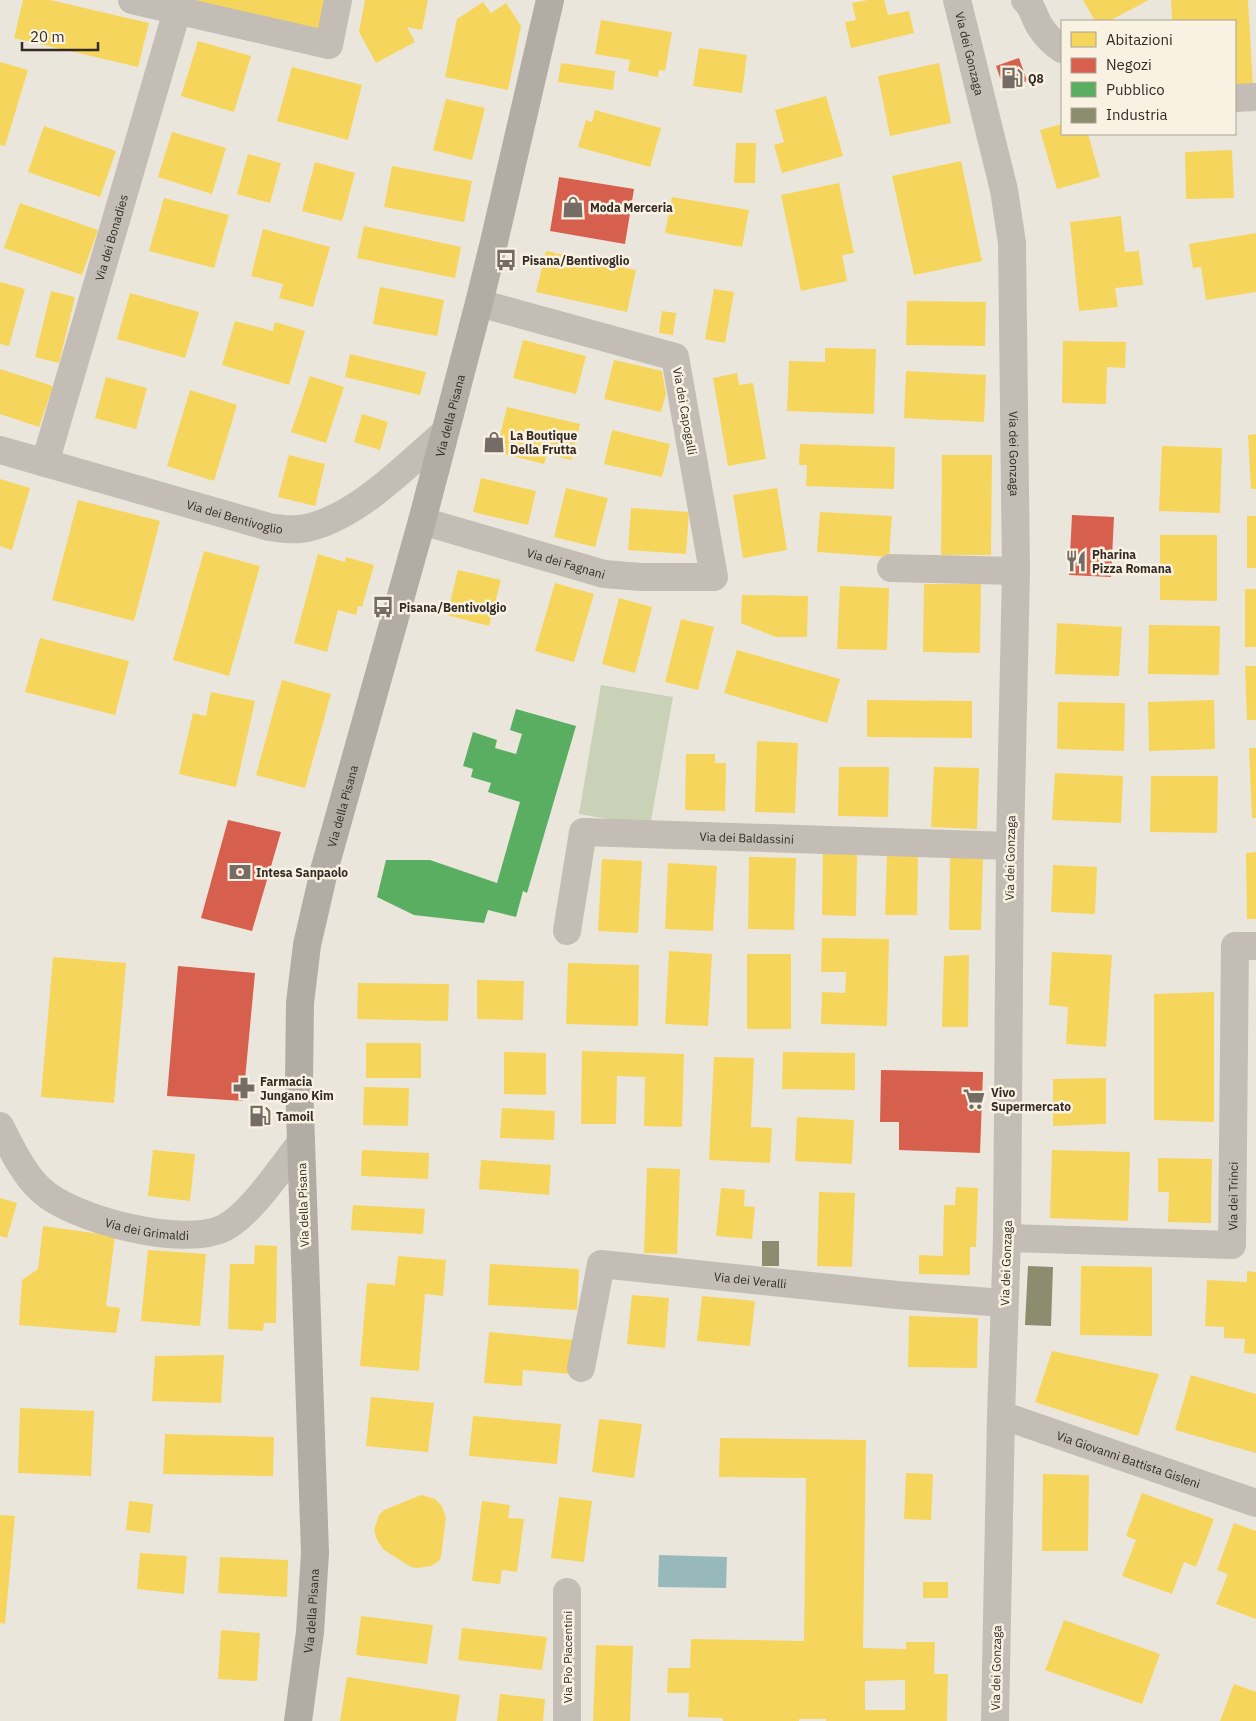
<svg xmlns="http://www.w3.org/2000/svg" width="1256" height="1721" viewBox="0 0 1256 1721" font-family="'IBM Plex Sans',sans-serif">
<style>
.green{fill:#c9d1b6}
.water{fill:#98b9bc}
.homes{fill:#f6d55c;fill-rule:evenodd}
.shops{fill:#d6604d}
.public{fill:#5aae61}
.industry{fill:#8c8c6e}
.lines{fill:none;stroke-linecap:round;stroke-linejoin:round}
.minor{stroke:#c3bdb6;stroke-width:28}
.major{stroke:#b2aca5;stroke-width:28}
.labels{text-anchor:middle;dominant-baseline:central;stroke-width:5;stroke-linejoin:round;paint-order:stroke}
.street-label{font-size:12px;fill:#342b25;stroke:#f9f1e2}
.poi-label{font-size:12px;font-weight:bold;fill:#342b25;stroke:#f9f1e2;text-anchor:start}
</style>
<rect width="100%" height="100%" fill="#ebe6dc"/>
<!-- green -->
<path class="green" d="M 601,685 L 673,697 L 650,826 L 579,814 Z"/>
<!-- water -->
<path class="water" d="M 659,1555 L 727,1557 L 726,1588 L 658,1587 Z"/>
<!-- homes -->
<path class="homes" d="M 23,0 L 50,0 L 149,23 L 138,67 L 14,38 Z
M 190,0 L 326,0 L 320,30 Z
M 365,0 L 428,0 L 422,30 L 407,27 L 415,42 L 376,63 L 359,32 Z
M 868,0 L 884,0 L 888,15 L 909,11 L 914,33 L 851,48 L 845,22 L 856,20 L 852,3 Z
M 1083,0 L 1149,0 L 1109,21 L 1095,21 Z
M 1171,0 L 1248,0 L 1253,87 L 1235,85 L 1235,21 L 1172,21 Z
M 483,2 L 491,13 L 506,3 L 521,26 L 508,90 L 445,77 L 457,19 Z
M 601,20 L 672,32 L 665,71 L 659,70 L 658,77 L 628,71 L 630,60 L 595,54 Z
M 198,41 L 251,56 L 234,112 L 181,96 Z
M 699,48 L 747,55 L 742,93 L 693,86 Z
M 0,62 L 28,70 L 5,146 L 0,145 Z
M 561,63 L 615,71 L 613,90 L 558,82 Z
M 939,63 L 951,123 L 890,136 L 878,76 Z
M 292,67 L 362,85 L 348,140 L 277,121 Z
M 826,96 L 843,156 L 782,173 L 774,145 L 784,142 L 775,110 Z
M 446,99 L 485,108 L 472,160 L 433,150 Z
M 595,110 L 661,128 L 650,167 L 578,147 L 586,120 L 592,122 Z
M 1062,124 L 1062,134 L 1088,134 L 1100,177 L 1057,189 L 1040,130 Z
M 44,126 L 116,151 L 100,197 L 28,172 Z
M 172,132 L 226,148 L 212,194 L 158,177 Z
M 736,143 L 756,143 L 755,183 L 734,183 Z
M 1232,150 L 1234,198 L 1186,199 L 1185,152 Z
M 248,154 L 281,163 L 270,203 L 237,194 Z
M 961,161 L 982,261 L 914,275 L 892,176 Z
M 315,162 L 355,173 L 342,221 L 302,211 Z
M 392,166 L 472,181 L 464,222 L 384,207 Z
M 839,183 L 854,253 L 842,255 L 847,281 L 801,291 L 781,195 Z
M 672,197 L 749,210 L 742,247 L 665,233 Z
M 164,198 L 229,215 L 214,268 L 149,251 Z
M 20,203 L 98,230 L 82,275 L 4,248 Z
M 1121,216 L 1125,252 L 1139,251 L 1143,285 L 1115,288 L 1118,307 L 1079,311 L 1070,222 Z
M 364,226 L 461,247 L 455,278 L 357,258 Z
M 263,229 L 330,247 L 313,307 L 279,298 L 283,284 L 251,276 Z
M 1256,233 L 1256,292 L 1206,300 L 1201,267 L 1193,268 L 1189,244 Z
M 546,251 L 636,270 L 627,312 L 536,292 Z
M 0,282 L 25,289 L 9,346 L 0,344 Z
M 380,287 L 444,300 L 437,336 L 373,324 Z
M 714,289 L 734,292 L 725,343 L 705,339 Z
M 51,291 L 75,297 L 59,363 L 35,357 Z
M 130,293 L 199,312 L 185,358 L 117,339 Z
M 907,301 L 986,302 L 985,346 L 906,345 Z
M 662,311 L 676,313 L 673,335 L 659,333 Z
M 235,321 L 273,331 L 275,322 L 305,331 L 289,385 L 222,365 Z
M 523,340 L 586,356 L 576,394 L 513,378 Z
M 1063,341 L 1126,342 L 1125,368 L 1107,367 L 1106,404 L 1062,403 Z
M 825,348 L 876,349 L 874,414 L 787,411 L 789,361 L 825,362 Z
M 350,354 L 426,372 L 420,395 L 345,377 Z
M 614,360 L 662,371 L 666,394 L 661,412 L 604,399 Z
M 0,369 L 53,386 L 39,427 L 0,414 Z
M 906,371 L 986,375 L 984,422 L 904,418 Z
M 737,373 L 739,385 L 753,383 L 766,459 L 728,466 L 713,378 Z
M 310,376 L 344,387 L 326,443 L 291,432 Z
M 106,377 L 147,388 L 136,429 L 95,418 Z
M 190,390 L 237,405 L 214,481 L 167,466 Z
M 507,407 L 580,424 L 571,460 L 547,454 L 544,464 L 496,452 Z
M 362,414 L 388,422 L 380,450 L 354,442 Z
M 612,430 L 670,444 L 662,477 L 604,464 Z
M 1256,434 L 1256,489 L 1251,489 L 1248,435 Z
M 800,444 L 895,447 L 894,489 L 806,486 L 807,465 L 799,465 Z
M 1162,446 L 1222,448 L 1220,513 L 1159,511 Z
M 289,455 L 325,464 L 315,506 L 278,497 Z
M 942,455 L 992,455 L 991,555 L 941,555 Z
M 481,478 L 536,491 L 528,525 L 473,512 Z
M 0,479 L 30,488 L 12,550 L 0,546 Z
M 566,488 L 608,498 L 595,547 L 554,537 Z
M 777,488 L 787,550 L 743,558 L 733,495 Z
M 78,500 L 160,521 L 134,621 L 52,600 Z
M 631,508 L 689,512 L 686,554 L 628,550 Z
M 820,512 L 892,516 L 889,557 L 817,552 Z
M 1247,516 L 1256,516 L 1256,568 L 1247,568 Z
M 1160,535 L 1217,535 L 1217,601 L 1160,600 Z
M 204,551 L 260,566 L 229,676 L 173,660 Z
M 318,554 L 345,562 L 346,557 L 374,565 L 362,607 L 358,606 L 356,615 L 338,610 L 327,652 L 294,643 Z
M 458,570 L 501,580 L 489,626 L 447,615 Z
M 555,583 L 594,594 L 574,662 L 535,651 Z
M 924,584 L 981,584 L 980,653 L 923,652 Z
M 840,586 L 889,588 L 887,650 L 837,649 Z
M 1245,589 L 1256,589 L 1256,647 L 1245,647 Z
M 742,595 L 808,596 L 807,637 L 776,637 L 741,623 Z
M 619,598 L 652,607 L 635,673 L 602,664 Z
M 681,619 L 714,627 L 698,690 L 665,682 Z
M 1057,623 L 1122,627 L 1119,676 L 1055,674 Z
M 1149,625 L 1220,626 L 1219,675 L 1148,674 Z
M 40,638 L 129,661 L 115,715 L 25,692 Z
M 737,650 L 840,679 L 827,723 L 724,693 Z
M 1245,666 L 1256,666 L 1256,720 L 1247,720 Z
M 282,680 L 331,694 L 305,788 L 256,775 Z
M 211,692 L 255,701 L 236,787 L 179,774 L 193,713 L 206,716 Z
M 867,700 L 972,701 L 972,738 L 867,737 Z
M 1214,700 L 1215,749 L 1149,751 L 1148,702 Z
M 1058,702 L 1125,703 L 1124,751 L 1057,749 Z
M 757,741 L 798,743 L 795,813 L 755,812 Z
M 1249,748 L 1256,748 L 1256,818 L 1252,818 Z
M 686,754 L 715,754 L 715,763 L 726,763 L 725,811 L 685,810 Z
M 839,767 L 889,767 L 888,817 L 838,816 Z
M 934,767 L 979,768 L 977,829 L 931,827 Z
M 1055,773 L 1123,776 L 1121,823 L 1052,820 Z
M 1151,776 L 1218,776 L 1217,833 L 1150,832 Z
M 1256,852 L 1256,919 L 1247,919 L 1246,853 Z
M 823,853 L 857,854 L 856,916 L 822,915 Z
M 887,854 L 918,854 L 917,915 L 885,915 Z
M 950,855 L 983,856 L 981,930 L 949,930 Z
M 749,857 L 796,858 L 794,930 L 748,929 Z
M 602,859 L 642,861 L 638,933 L 598,931 Z
M 668,863 L 717,866 L 713,931 L 665,929 Z
M 1053,865 L 1097,867 L 1095,914 L 1051,912 Z
M 822,938 L 889,939 L 887,1026 L 821,1024 L 822,992 L 845,993 L 846,972 L 821,972 Z
M 669,951 L 712,954 L 708,1026 L 665,1024 Z
M 1052,952 L 1112,955 L 1106,1047 L 1066,1044 L 1068,1007 L 1049,1005 Z
M 747,954 L 791,954 L 791,1029 L 747,1029 Z
M 969,955 L 968,1027 L 942,1027 L 944,956 Z
M 53,957 L 126,963 L 114,1103 L 41,1097 Z
M 568,963 L 639,965 L 638,1026 L 566,1024 Z
M 477,980 L 524,981 L 523,1020 L 477,1019 Z
M 358,983 L 449,984 L 448,1021 L 357,1019 Z
M 1214,992 L 1214,1122 L 1154,1120 L 1154,994 Z
M 366,1043 L 421,1043 L 421,1078 L 366,1078 Z
M 582,1051 L 684,1054 L 682,1127 L 644,1126 L 645,1077 L 617,1076 L 616,1124 L 581,1124 Z
M 504,1052 L 546,1053 L 546,1095 L 504,1094 Z
M 783,1052 L 855,1053 L 855,1090 L 782,1089 Z
M 714,1057 L 754,1058 L 751,1127 L 772,1128 L 770,1163 L 709,1160 Z
M 1106,1078 L 1106,1124 L 1053,1126 L 1053,1079 Z
M 364,1087 L 409,1088 L 408,1126 L 363,1125 Z
M 502,1108 L 555,1111 L 554,1140 L 500,1138 Z
M 797,1117 L 854,1120 L 852,1164 L 795,1161 Z
M 153,1150 L 195,1154 L 190,1201 L 148,1196 Z
M 362,1150 L 429,1153 L 428,1179 L 361,1176 Z
M 1052,1150 L 1130,1152 L 1128,1221 L 1050,1218 Z
M 1158,1158 L 1212,1159 L 1211,1223 L 1168,1222 L 1169,1192 L 1158,1192 Z
M 481,1160 L 551,1165 L 549,1195 L 479,1189 Z
M 647,1168 L 680,1169 L 677,1254 L 644,1253 Z
M 956,1187 L 978,1188 L 976,1247 L 970,1247 L 970,1275 L 919,1274 L 919,1255 L 943,1256 L 944,1205 L 955,1205 Z
M 721,1188 L 745,1190 L 744,1206 L 755,1207 L 752,1239 L 716,1236 Z
M 819,1192 L 855,1193 L 852,1267 L 817,1266 Z
M 0,1198 L 17,1203 L 7,1238 L 0,1236 Z
M 353,1205 L 425,1209 L 423,1234 L 351,1230 Z
M 43,1226 L 115,1236 L 106,1306 L 120,1308 L 116,1333 L 19,1325 L 22,1280 L 38,1269 Z
M 255,1245 L 277,1246 L 276,1323 L 264,1323 L 263,1331 L 228,1329 L 230,1264 L 254,1264 Z
M 148,1250 L 206,1254 L 200,1326 L 141,1321 Z
M 398,1256 L 446,1260 L 443,1296 L 425,1294 L 419,1371 L 360,1366 L 367,1283 L 395,1285 Z
M 490,1264 L 579,1269 L 577,1310 L 488,1305 Z
M 1081,1266 L 1152,1267 L 1152,1336 L 1080,1335 Z
M 1247,1271 L 1256,1272 L 1256,1354 L 1244,1353 L 1245,1339 L 1224,1338 L 1224,1327 L 1205,1326 L 1207,1280 L 1247,1282 Z
M 632,1295 L 669,1298 L 665,1348 L 627,1344 Z
M 702,1296 L 755,1301 L 750,1346 L 697,1341 Z
M 909,1316 L 978,1318 L 977,1368 L 908,1367 Z
M 489,1332 L 574,1340 L 571,1374 L 523,1370 L 522,1386 L 484,1383 Z
M 1052,1351 L 1159,1374 L 1138,1436 L 1035,1402 Z
M 224,1355 L 221,1403 L 152,1401 L 155,1356 Z
M 1191,1375 L 1256,1394 L 1256,1453 L 1175,1430 Z
M 371,1397 L 434,1403 L 428,1452 L 366,1446 Z
M 20,1408 L 94,1411 L 91,1476 L 18,1473 Z
M 473,1416 L 561,1424 L 557,1464 L 469,1456 Z
M 599,1419 L 642,1424 L 634,1478 L 592,1472 Z
M 165,1434 L 274,1437 L 273,1476 L 163,1474 Z
M 720,1438 L 866,1440 L 863,1648 L 906,1649 L 906,1642 L 935,1642 L 934,1674 L 948,1674 L 947,1721 L 826,1721 L 826,1719 L 799,1719 L 799,1721 L 723,1721 L 723,1718 L 688,1717 L 689,1693 L 667,1693 L 668,1668 L 690,1668 L 691,1639 L 804,1641 L 806,1478 L 719,1477 ZM 905,1680 L 905,1710 L 865,1710 L 865,1681 Z
M 906,1473 L 933,1474 L 931,1520 L 904,1519 Z
M 1043,1474 L 1089,1475 L 1088,1551 L 1042,1551 Z
M 1142,1493 L 1214,1519 L 1196,1567 L 1184,1562 L 1172,1594 L 1122,1576 L 1136,1540 L 1126,1536 Z
M 421,1495 L 435,1499 L 441,1505 L 446,1517 L 441,1557 L 439,1561 L 431,1566 L 418,1568 L 411,1567 L 384,1550 L 377,1540 L 374,1530 L 379,1515 L 384,1510 Z
M 559,1497 L 592,1501 L 584,1562 L 551,1558 Z
M 129,1501 L 153,1504 L 150,1533 L 126,1530 Z
M 482,1501 L 510,1505 L 508,1518 L 524,1519 L 517,1572 L 502,1570 L 500,1584 L 472,1581 Z
M 0,1515 L 15,1516 L 5,1624 L 0,1623 Z
M 1234,1523 L 1256,1531 L 1256,1619 L 1216,1604 L 1228,1574 L 1217,1570 Z
M 140,1553 L 187,1556 L 184,1594 L 137,1589 Z
M 220,1557 L 288,1560 L 287,1597 L 218,1593 Z
M 923,1582 L 948,1582 L 948,1598 L 923,1598 Z
M 361,1616 L 433,1625 L 427,1664 L 356,1655 Z
M 1064,1620 L 1160,1654 L 1142,1704 L 1045,1670 Z
M 462,1628 L 547,1637 L 542,1670 L 458,1660 Z
M 221,1630 L 260,1633 L 257,1681 L 218,1679 Z
M 596,1645 L 633,1646 L 630,1721 L 593,1721 Z
M 347,1677 L 460,1695 L 456,1721 L 340,1721 Z
M 1234,1684 L 1256,1692 L 1256,1721 L 1220,1721 Z
M 500,1694 L 545,1699 L 543,1721 L 497,1721 Z"/>
<!-- shops -->
<path class="shops" d="M 1019,58 L 1027,81 L 1004,89 L 996,66 Z
M 559,177 L 634,189 L 625,244 L 550,231 Z
M 1072,515 L 1114,517 L 1111,577 L 1069,575 Z
M 228,820 L 281,832 L 252,931 L 201,918 Z
M 178,966 L 255,973 L 243,1101 L 167,1096 Z
M 881,1070 L 983,1072 L 980,1153 L 899,1150 L 899,1122 L 880,1122 Z"/>
<!-- public -->
<path class="public" d="M 516,709 L 576,726 L 527,893 L 523,891 L 516,917 L 488,910 L 484,923 L 414,915 L 377,897 L 386,860 L 430,860 L 497,883 L 520,802 L 488,792 L 491,783 L 471,777 L 473,769 L 463,766 L 473,732 L 497,740 L 495,748 L 516,754 L 522,734 L 510,730 Z"/>
<!-- industry -->
<path class="industry" d="M 762,1241 L 779,1241 L 779,1266 L 762,1266 Z
M 1028,1266 L 1053,1267 L 1051,1326 L 1025,1325 Z"/>
<g class="lines">
<!-- minor -->
<g class="minor">
<path d="M 132,0 L 329,45 L 338,0"/>
<path id="s1" d="M 957,0 L 1004,190 L 1012,243 L 1016,571 L 1010,846 L 1007,1238 L 1001,1415 L 995,1721"/>
<path d="M 1025,0 C 1033,7 1034,17 1039,25 C 1045,35 1053,43 1062,49"/>
<path d="M 1235,98 L 1256,97"/>
<path id="s2" d="M 0,450 L 269,527 C 283,529 297,531 311,527 C 360,514 406,466 444,433"/>
<path id="s3" d="M 45,463 L 177,11"/>
<path id="s4" d="M 422,521 L 604,574 L 641,577 L 714,577 L 675,357 L 479,303"/>
<path d="M 891,568 L 1016,571"/>
<path id="s5" d="M 567,931 L 583,832 L 1010,846"/>
<path id="s6" d="M 0,1126 C 11,1147 23,1174 41,1190 C 73,1220 184,1248 224,1228 C 251,1214 280,1169 300,1144"/>
<path id="s7" d="M 1007,1238 L 1232,1245 L 1235,946 L 1256,946"/>
<path id="s8" d="M 581,1368 L 601,1264 L 897,1295 L 1004,1303"/>
<path id="s9" d="M 1001,1415 L 1256,1503"/>
<path d="M 567,1721 L 567,1592"/>
</g>
<!-- major -->
<path class="major" id="s10" d="M 298,1721 L 310,1632 L 315,1553 L 299,1082 L 300,1003 L 307,945 L 325,867 L 422,521 L 479,303 L 494,242 L 550,0"/>
</g>
<!-- icons -->
<defs>
<g id="fuel-bare" transform="scale(1.725)"><path d="M-5.5-6h7V0h2V4h1.3V-2.5L3-4.5l.8-.8L6-3V5H2.5V1h-1V6h-7ZM-4.2-4.7v3.2H.2V-4.7Z" fill="#746c65" stroke="#f9f1e2" stroke-width="2.5" paint-order="stroke"/></g>
<g id="shop-bare" transform="scale(1.725)"><path d="M-5-2.5h2.3a2.7 3.5 0 0 1 5.4 0H5L5.5 6h-11ZM-1.5-2.5h3a1.5 2.3 0 0 0-3 0Z" fill="#746c65" stroke="#f9f1e2" stroke-width="2.5" paint-order="stroke"/></g>
<g id="bus-bare" transform="scale(1.725)"><path d="M-5-6H5V4H4V6H2V4H-2V6H-4V4H-5ZM-3.5-4V0h7V-4ZM-3.5 1.2v1.5H-2V1.2ZM2 1.2v1.5H3.5V1.2Z" fill="#746c65" stroke="#f9f1e2" stroke-width="2.5" paint-order="stroke"/></g>
<g id="restaurant-bare" transform="scale(1.725)"><path d="M-5-6h1v4h1v-4h1v4h1v-4h1v5L-1.5 .5V6h-2V.5L-5-1ZM5-6V6H3V1.5H1.5Q1.5-4 5-6Z" fill="#746c65" stroke="#f9f1e2" stroke-width="2.5" paint-order="stroke"/></g>
<g id="bank-bare" transform="scale(1.725)"><path d="M-6-4H6V4H-6ZM0-2.3a2.3 2.3 0 1 0 0 4.6a2.3 2.3 0 1 0 0-4.6Z" fill="#746c65" stroke="#f9f1e2" stroke-width="2.5" paint-order="stroke"/></g>
<g id="pharmacy-bare" transform="scale(1.725)"><path d="M-2-6h4v4h4v4h-4v4h-4v-4h-4v-4h4Z" fill="#746c65" stroke="#f9f1e2" stroke-width="2.5" paint-order="stroke"/></g>
<g id="supermarket-bare" transform="scale(1.725)"><path d="M-6-5.5h2.5l.6 2H6L4.5 2H-2.5L-4.4-4H-6ZM-1.5 3.2a1.3 1.3 0 1 0 .1 0ZM3 3.2a1.3 1.3 0 1 0 .1 0Z" fill="#746c65" stroke="#f9f1e2" stroke-width="2.5" paint-order="stroke"/></g>
</defs>
<g fill-rule="evenodd">
<use href="#fuel-bare" x="1012" y="78"/>
<use href="#shop-bare" x="573" y="207"/>
<use href="#bus-bare" x="506" y="260"/>
<use href="#shop-bare" x="494" y="442"/>
<use href="#restaurant-bare" x="1076" y="561"/>
<use href="#bus-bare" x="383" y="607"/>
<use href="#bank-bare" x="240" y="872"/>
<use href="#pharmacy-bare" x="244" y="1088"/>
<use href="#supermarket-bare" x="974" y="1099"/>
<use href="#fuel-bare" x="260" y="1116"/>
</g>
<g class="labels">
<!-- street labels -->
<g class="street-label">
<text stroke="none"><textPath href="#s1" startOffset="55">Via dei Gonzaga</textPath></text>
<text stroke="none"><textPath href="#s3" startOffset="235">Via dei Bonadies</textPath></text>
<text transform="translate(685 411) rotate(80)">Via dei Capogalli</text>
<text stroke="none"><textPath href="#s10" startOffset="1326">Via della Pisana</textPath></text>
<text stroke="none"><textPath href="#s1" startOffset="460">Via dei Gonzaga</textPath></text>
<text stroke="none"><textPath href="#s2" startOffset="244">Via dei Bentivoglio</textPath></text>
<text stroke="none"><textPath href="#s4" startOffset="150">Via dei Fagnani</textPath></text>
<text stroke="none"><textPath href="#s10" startOffset="921">Via della Pisana</textPath></text>
<text stroke="none"><textPath href="#s5" startOffset="264">Via dei Baldassini</textPath></text>
<text transform="translate(1010 858) rotate(-89)">Via dei Gonzaga</text>
<text stroke="none"><textPath href="#s7" startOffset="274">Via dei Trinci</textPath></text>
<text transform="translate(303 1205) rotate(-92)">Via della Pisana</text>
<text stroke="none"><textPath href="#s6" startOffset="191">Via dei Grimaldi</textPath></text>
<text transform="translate(1006 1263) rotate(-88)">Via dei Gonzaga</text>
<text stroke="none"><textPath href="#s8" startOffset="256">Via dei Veralli</textPath></text>
<text stroke="none"><textPath href="#s9" startOffset="135">Via Giovanni Battista Gisleni</textPath></text>
<text stroke="none"><textPath href="#s10" startOffset="111">Via della Pisana</textPath></text>
<text transform="translate(567 1657) rotate(-90)">Via Pio Piacentini</text>
<text transform="translate(996 1668) rotate(-89)">Via dei Gonzaga</text>
</g>
<!-- poi labels -->
<g class="poi-label">
<text x="1028" y="78">Q8</text>
<text x="590" y="207">Moda Merceria</text>
<text x="522" y="260">Pisana/Bentivoglio</text>
<text x="510" y="435">La Boutique<tspan x="510" dy="14">Della Frutta</tspan></text>
<text x="1092" y="554">Pharina<tspan x="1092" dy="14">Pizza Romana</tspan></text>
<text x="399" y="607">Pisana/Bentivolgio</text>
<text x="256" y="872">Intesa Sanpaolo</text>
<text x="260" y="1081">Farmacia<tspan x="260" dy="14">Jungano Kim</tspan></text>
<text x="991" y="1092">Vivo<tspan x="991" dy="14">Supermercato</tspan></text>
<text x="276" y="1116">Tamoil</text>
</g>
</g>
<!-- legend -->
<rect x="1061" y="20" width="175" height="115" fill="#f9f1e2" stroke="#aaa296"/>
<rect x="1071" y="32" width="25" height="15" fill="#f6d55c" stroke="#aaa296"/>
<text x="1106" y="45" font-size="15" fill="#342b25">Abitazioni</text>
<rect x="1071" y="58" width="25" height="15" fill="#d6604d" stroke="#aaa296"/>
<text x="1106" y="70" font-size="15" fill="#342b25">Negozi</text>
<rect x="1071" y="82" width="25" height="15" fill="#5aae61" stroke="#aaa296"/>
<text x="1106" y="95" font-size="15" fill="#342b25">Pubblico</text>
<rect x="1071" y="108" width="25" height="15" fill="#8c8c6e" stroke="#aaa296"/>
<text x="1106" y="120" font-size="15" fill="#342b25">Industria</text>
<!-- scale -->
<path d="M22 42v8h76v-8" fill="none" stroke="#342b25" stroke-width="2.5"/>
<text x="30" y="42" font-size="15" fill="#342b25" stroke="#f9f1e2" stroke-width="4" paint-order="stroke">20 m</text>
</svg>
